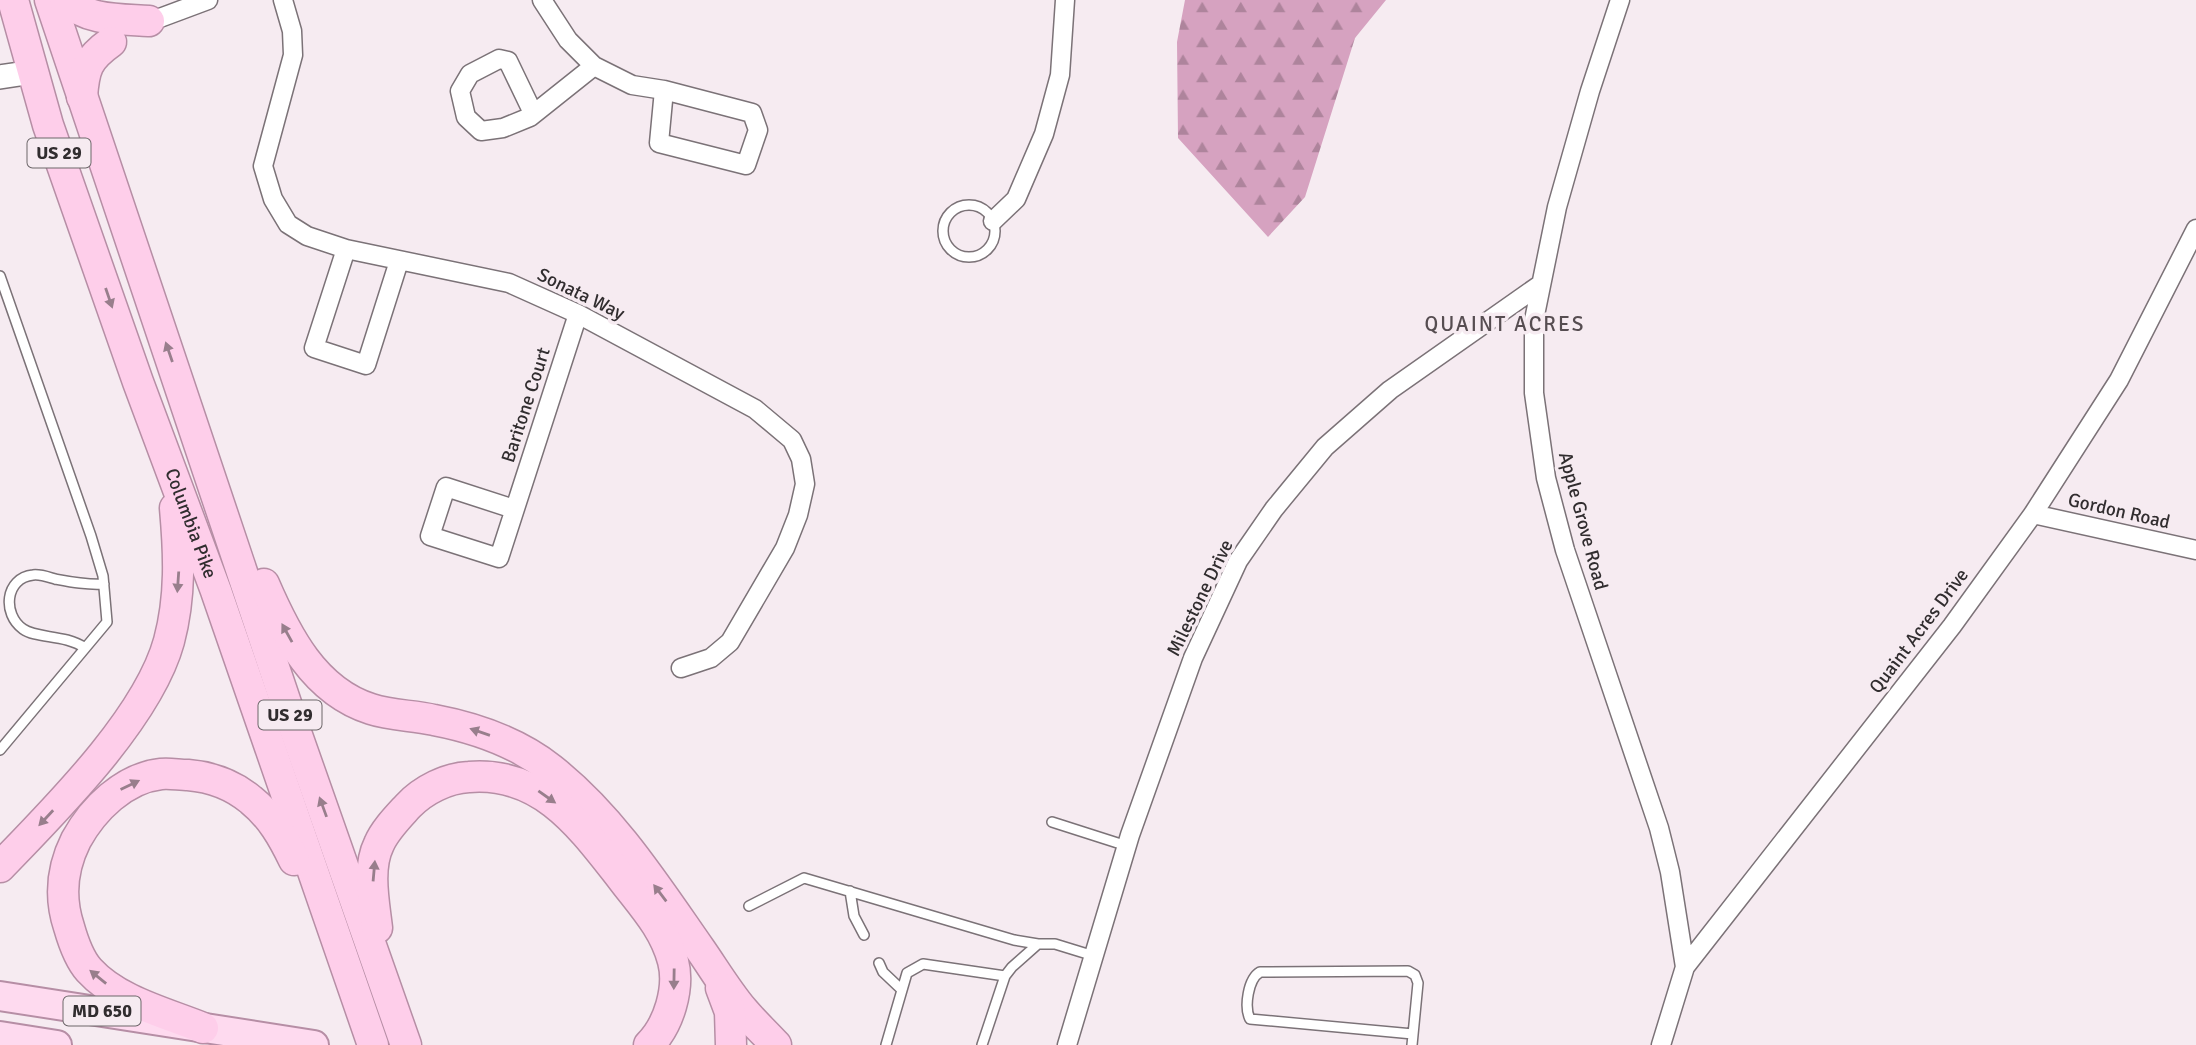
<svg xmlns="http://www.w3.org/2000/svg" width="2196" height="1045" viewBox="0 0 2196 1045" font-family="Signika,sans-serif">
<style>
.forest{fill:url(#forest-firs)}
.lines{fill:none;stroke-linecap:round;stroke-linejoin:round}
.service-casing{stroke:#7b7277;stroke-width:12}
.minor-casing{stroke:#7b7277;stroke-width:21}
.tertiary-casing{stroke:#7b7277;stroke-width:26}
.primary-casing{stroke:#b68ea5;stroke-width:32}
.trunk-casing{stroke:#b68ea5;stroke-width:33}
.service{stroke:#fff;stroke-width:9}
.minor{stroke:#fff;stroke-width:18}
.tertiary{stroke:#fff;stroke-width:23}
.primary{stroke:#fedaef;stroke-width:28}
.trunk{stroke:#feceea;stroke-width:30}
.oneway{fill:#987e8c}
.labels{text-anchor:middle;dominant-baseline:central;stroke-width:7;stroke-linejoin:round;paint-order:stroke}
.shield{fill:#f6ebf1;stroke:#6c6669;stroke-width:2}
.shield-label{font-size:18px;font-weight:bold;fill:#312d2f}
.street-label{font-size:19px;fill:#312d2f;stroke:#f6ebf1}
.neighbourhood-label{font-size:21px;letter-spacing:2px;fill:#564d51;stroke:#f6ebf1}
</style>
<defs>
<pattern id="forest-firs" width="22" height="20" patternUnits="userSpaceOnUse" patternTransform="scale(1.75)"><rect width="22" height="20" fill="#d6a2c0"/><path d="M5 1l3.5 6h-7zM16 11l3.5 6h-7z" fill="#ae849c"/></pattern>
</defs>
<rect width="100%" height="100%" fill="#f6ebf1"/>
<!-- forest -->
<path class="forest" d="M 1185,0 L 1386,0 L 1355,38 L 1305,197 L 1268,237 L 1178,138 L 1177,42 Z"/>
<g class="lines">
<!-- service casing -->
<g class="service-casing">
<path id="service" d="M943 231a26 26 0 1 1 52 0a26 26 0 1 1-52 0Z
M 0,276 L 91,536 L 103,576 L 107,622 L 0,750
M 85,648 C 65,634 37,639 23,629 C 2,614 5,578 33,575 C 40,574 48,577 55,579 C 71,582 86,585 104,584
M 1052,822 L 1127,846
M 850,891 L 854,916 L 864,935
M 749,906 L 804,878 L 1014,940 L 1038,944
M 879,963 L 883,972 L 902,990
M 886,1045 L 907,973 L 923,964 L 1005,976
M 982,1045 L 1005,976 L 1012,967 L 1038,944 L 1055,944 L 1094,956
M 1412,1045 L 1418,983 L 1415,975 L 1408,971 L 1260,972 C 1248,979 1244,1007 1250,1019 L 1413,1034"/>
</g>
<!-- minor casing -->
<g class="minor-casing">
<path id="minor" d="M 283,0 L 292,31 L 293,55 L 263,166 L 273,199 L 288,224 L 307,236 L 346,249 L 509,283 L 578,314 L 755,409 L 792,440 L 801,459 L 805,484 L 798,515 L 785,548 L 730,642 L 711,658 L 681,668
M 542,0 L 568,40 L 594,66 L 632,85 L 664,90 L 752,113 L 758,130 L 746,165 L 659,143 L 664,90
M 1620,0 L 1590,91 L 1557,207 L 1534,320 L 1534,393 L 1546,478 L 1565,550 L 1659,828 L 1670,872 L 1685,967
M 141,25 L 208,0
M 533,113 L 508,61 L 499,59 L 470,74 L 460,91 L 466,117 L 481,131 L 503,128 L 530,117 L 594,66
M 993,221 L 1016,199 L 1044,134 L 1060,75 L 1065,0
M 346,249 L 314,348 L 366,365 L 399,261
M 514,509 L 446,487 L 430,536 L 499,558 L 578,314
M 2033,514 L 2196,550
M 1067,1045 L 1130,835 L 1193,658 L 1238,561 L 1274,509 L 1325,447 L 1390,390 L 1541,284
M 1661,1045 L 1685,967 L 1952,626 L 2033,514 L 2119,380 L 2196,229"/>
</g>
<!-- tertiary casing -->
<g class="tertiary-casing">
<path id="tertiary" d="M 0,77 L 33,72"/>
</g>
<!-- primary casing -->
<g class="primary-casing">
<path id="primary" d="M 0,996 L 314,1045
M 0,1036 L 57,1045"/>
</g>
<!-- trunk casing -->
<g class="trunk-casing">
<g id="trunk">
<path id="s1" d="M 13,0 L 48,125 L 138,382 L 216,591 L 373,1045"/>
<path d="M 50,0 L 292,721 L 406,1045"/>
<path d="M 65,0 C 88,21 120,19 149,21"/>
<path d="M 82,97 C 84,69 87,59 111,42"/>
<path d="M 264,584 C 286,635 314,691 371,709 C 392,716 413,715 434,720 C 476,728 518,743 551,769 C 612,817 656,886 700,949 C 714,969 727,991 743,1010 C 753,1022 765,1033 776,1045"/>
<path d="M 0,867 C 55,810 148,718 169,641 C 181,596 179,553 175,508"/>
<path d="M 377,928 C 374,902 367,868 379,844 C 385,830 398,817 408,806 C 423,790 447,778 469,777 C 541,771 580,825 620,876 C 641,904 664,927 673,961 C 680,988 669,1025 649,1045"/>
<path d="M 721,988 L 730,1012 L 731,1045"/>
<path d="M 203,1028 C 166,1013 117,1001 89,970 C 80,960 73,941 69,927 C 59,897 62,868 76,840 C 93,809 124,778 161,774 C 170,773 179,775 188,775 C 212,777 232,784 251,800 C 271,816 283,837 294,860"/>
</g>
</g>
<!-- service -->
<use href="#service" class="service"/>
<!-- minor -->
<use href="#minor" class="minor"/>
<!-- tertiary -->
<use href="#tertiary" class="tertiary"/>
<!-- primary -->
<use href="#primary" class="primary"/>
<!-- trunk -->
<use href="#trunk" class="trunk"/>
</g>
<!-- one-way arrows -->
<defs><path id="oneway-solid" d="M-6-.8H1V-3.2L6.5 0L1 3.2V.8H-6Z" transform="scale(1.75)"/></defs>
<g class="oneway">
<use href="#oneway-solid" transform="translate(109 298) rotate(71)"/>
<use href="#oneway-solid" transform="translate(169 352) rotate(-109)"/>
<use href="#oneway-solid" transform="translate(178 582) rotate(94)"/>
<use href="#oneway-solid" transform="translate(287 633) rotate(-119)"/>
<use href="#oneway-solid" transform="translate(480 732) rotate(-161)"/>
<use href="#oneway-solid" transform="translate(130 785) rotate(-26)"/>
<use href="#oneway-solid" transform="translate(547 797) rotate(35)"/>
<use href="#oneway-solid" transform="translate(323 807) rotate(-110)"/>
<use href="#oneway-solid" transform="translate(46 818) rotate(133)"/>
<use href="#oneway-solid" transform="translate(374 871) rotate(-85)"/>
<use href="#oneway-solid" transform="translate(660 893) rotate(-127)"/>
<use href="#oneway-solid" transform="translate(98 977) rotate(-141)"/>
<use href="#oneway-solid" transform="translate(674 979) rotate(91)"/>
</g>
<g class="labels">
<!-- shield labels -->
<g class="shield">
<rect x="27.5" y="138.5" width="63" height="29" rx="5"/>
<rect x="258.5" y="700.5" width="63" height="29" rx="5"/>
<rect x="63.5" y="996.5" width="77" height="29" rx="5"/>
</g>
<g class="shield-label">
<text x="59" y="153">US 29</text>
<text x="290" y="715">US 29</text>
<text x="102" y="1011">MD 650</text>
</g>
<!-- street labels -->
<g class="street-label">
<text transform="translate(581 294) rotate(26)">Sonata Way</text>
<text transform="translate(526 405) rotate(-72)">Baritone Court</text>
<text transform="translate(2119 511) rotate(13)">Gordon Road</text>
<text transform="translate(1583 521) rotate(75)">Apple Grove Road</text>
<text stroke="none"><textPath href="#s1" startOffset="553">Columbia Pike</textPath></text>
<text transform="translate(1200 598) rotate(-64)">Milestone Drive</text>
<text transform="translate(1919 631) rotate(-53)">Quaint Acres Drive</text>
</g>
<!-- neighbourhood labels -->
<g class="neighbourhood-label">
<text x="1505" y="324">QUAINT ACRES</text>
</g>
</g>
</svg>
